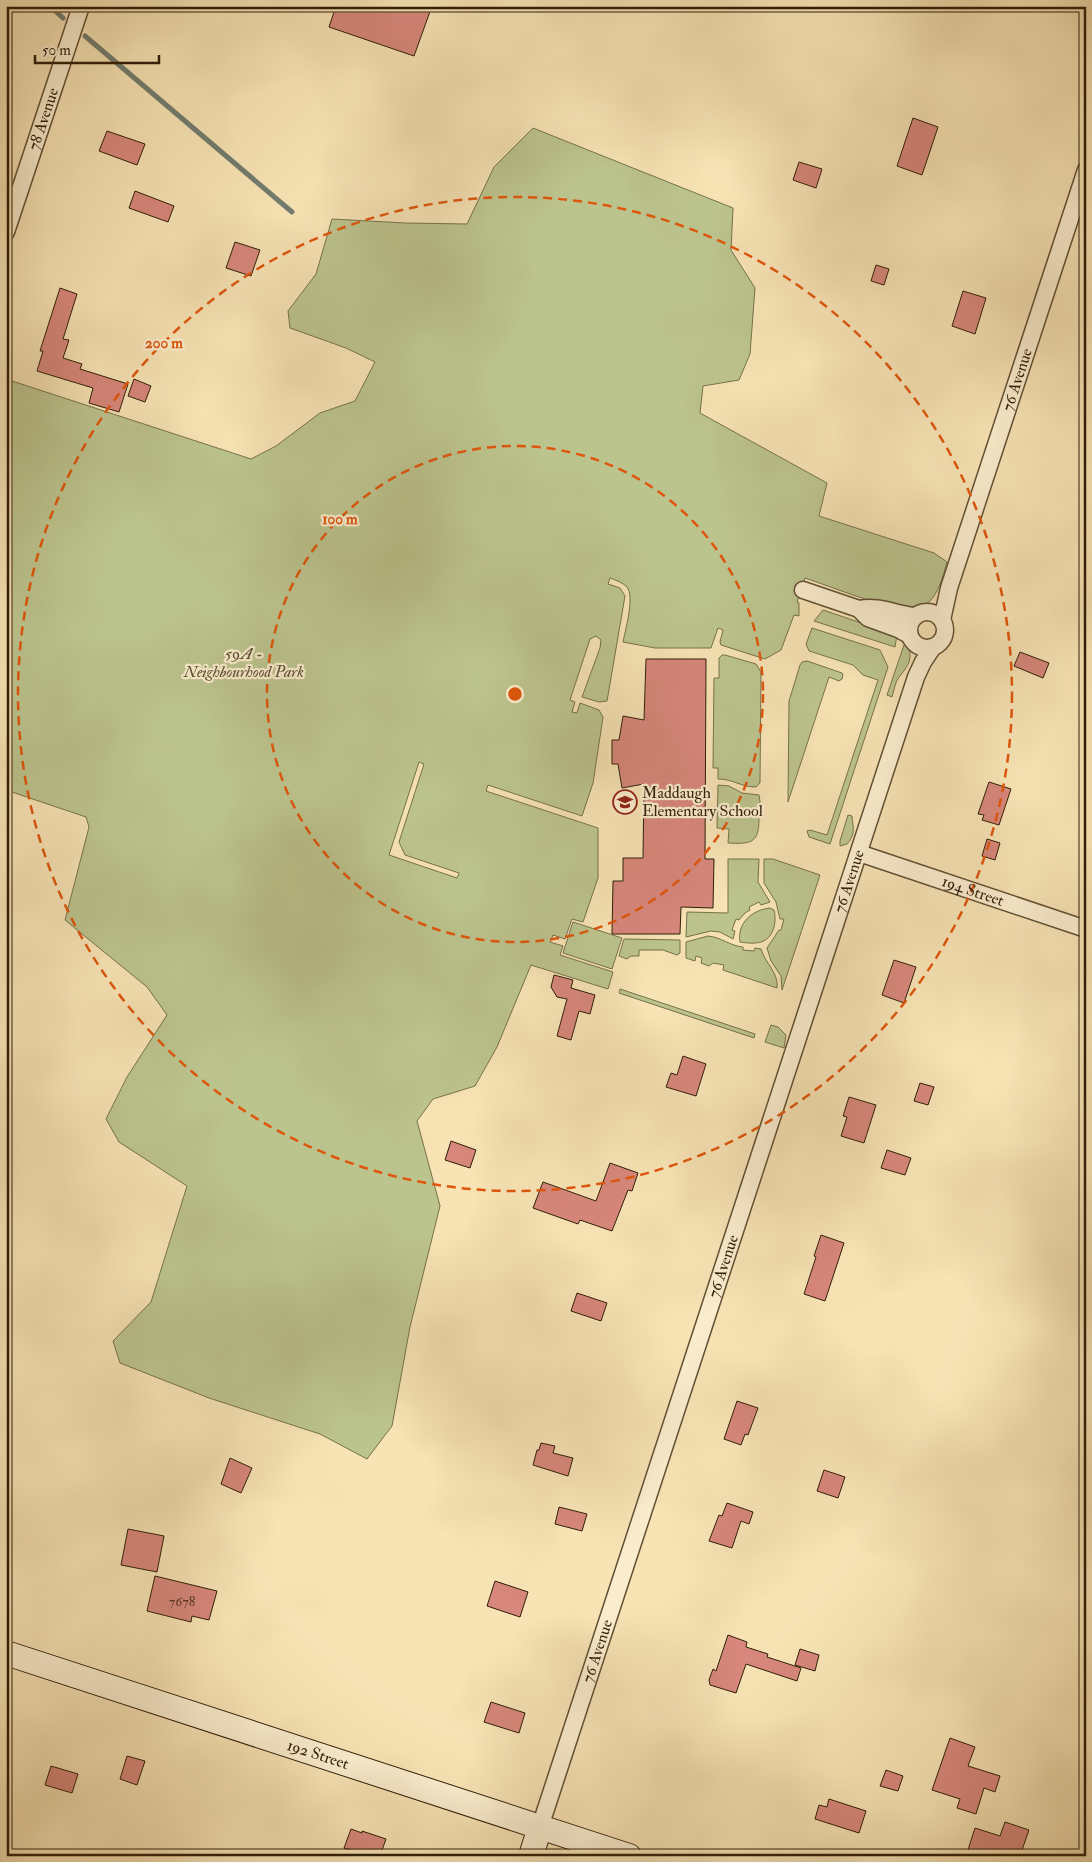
<svg xmlns="http://www.w3.org/2000/svg" width="1092" height="1862" viewBox="0 0 1092 1862" font-family="'IM FELL Double Pica',serif">
<style>
.green{fill:#bcc48e;stroke:#76714b;fill-rule:evenodd}
.lines{fill:none;stroke-linecap:round;stroke-linejoin:round}
.stream{stroke:#727d6f;stroke-width:5}
.building{fill:#d7877b;stroke:#2f1e08}
.street-casing{stroke:#614f33;stroke-width:19}
.secondary-casing{stroke:#2f1e08;stroke-width:26}
.street{stroke:#faedce;stroke-width:16}
.secondary{stroke:#faedce;stroke-width:24}
.ring{fill:none;stroke:#df560c;stroke-width:2.5;stroke-dasharray:9 6}
.labels{text-anchor:middle;dominant-baseline:central;stroke-width:4.5;stroke-linejoin:round;paint-order:stroke}
.number-label{font-size:14px;fill:#593825}
.street-label{font-size:16px;fill:#2f1e08;stroke:#faedce}
.park-label{font-size:16px;font-style:italic;fill:#595030;stroke:#faedce}
.poi-label{font-size:16px;fill:#2f1e08;stroke:#faedce;text-anchor:start}
.centre{fill:#df560c;stroke:#faedce;stroke-width:2.5}
.ring-label{font-size:15px;text-anchor:middle;font-weight:bold;fill:#df560c;stroke:#faedce;stroke-width:4.5;stroke-linejoin:round;paint-order:stroke}
</style>
<rect width="100%" height="100%" fill="#f7e3b4"/>
<filter id="stains"><feTurbulence type="fractalNoise" baseFrequency=".004" numOctaves="4"/><feColorMatrix values="0 0 0 0 .2 0 0 0 0 .09 0 0 0 0 .02 0 0 0 .5 -.17"/></filter>
<radialGradient id="worn" r=".72"><stop offset=".6" stop-color="#630" stop-opacity="0"/><stop offset="1" stop-color="#630" stop-opacity=".3"/></radialGradient>
<!-- green -->
<path class="green" d="M 533,128 L 733,208 L 731,250 L 755,288 L 750,354 L 739,380 L 703,386 L 700,413 L 827,483 L 819,516 L 934,553 L 947,562 C 942,579 937,603 917,609 C 898,614 827,585 805,578 L 797,602 L 799,603 L 799,616 L 794,615 L 781,650 L 765,659 L 721,645 L 720,642 L 723,630 L 718,628 L 711,648 L 655,648 L 623,642 C 625,631 635,597 627,587 C 623,583 616,580 610,578 L 608,584 L 620,588 L 625,596 L 607,701 L 599,702 L 582,697 L 600,648 L 601,640 L 596,636 L 590,639 L 570,700 L 575,702 L 572,712 L 577,713 L 580,703 L 599,710 L 603,717 L 593,783 L 582,816 L 488,785 L 486,791 L 598,828 L 598,878 L 583,922 L 572,919 L 565,939 L 553,935 L 550,942 L 563,946 L 560,955 L 613,972 L 608,989 L 531,965 L 497,1047 L 475,1086 L 433,1099 L 417,1121 L 440,1206 L 410,1327 L 392,1426 L 367,1459 L 320,1434 L 209,1398 L 120,1363 L 113,1341 L 151,1302 L 187,1186 L 119,1142 L 106,1119 L 127,1077 L 167,1015 L 147,987 L 65,920 L 89,827 L 86,817 L 6,790 L 6,379 L 251,459 L 276,446 L 320,413 L 355,401 L 375,362 L 346,348 L 290,328 L 288,311 L 316,274 L 332,219 L 405,223 L 467,224 L 494,167 ZM 419,762 L 424,764 L 399,842 L 405,855 L 459,873 L 457,878 L 389,855 Z
M 823,610 L 897,635 L 895,647 L 814,621 Z
M 812,628 L 880,650 L 888,667 L 830,844 L 809,837 L 807,831 L 810,830 L 827,835 L 878,680 L 863,675 L 853,665 L 809,651 L 806,644 Z
M 907,643 C 914,659 908,666 899,677 C 895,682 894,691 892,697 L 887,695 L 904,645 Z
M 722,655 L 725,655 L 756,664 L 761,672 L 760,783 L 756,787 C 741,787 733,779 718,779 L 718,768 L 713,768 L 714,678 L 719,678 L 719,658 Z
M 807,661 L 842,673 L 843,675 L 842,679 L 839,681 L 829,677 L 788,802 L 789,701 L 800,665 L 802,662 Z
M 718,785 L 729,786 L 742,793 L 759,795 C 761,803 760,812 759,819 C 759,844 750,844 728,843 L 729,829 L 717,828 Z
M 848,815 L 852,816 C 853,828 856,834 847,844 L 840,846 L 840,841 Z
M 728,859 L 759,859 L 758,882 L 770,902 L 761,905 L 759,902 L 749,907 L 750,910 L 745,913 L 739,920 L 736,919 L 732,930 L 735,931 L 733,939 L 720,932 L 711,931 L 686,937 L 687,912 L 728,913 Z
M 764,859 L 773,859 L 820,875 L 782,990 L 781,976 L 771,961 L 767,948 L 779,930 L 781,930 L 784,919 L 780,919 L 776,902 L 764,883 Z
M 770,908 L 774,910 C 777,921 774,938 761,942 C 754,944 746,943 740,942 C 737,923 752,910 770,908 Z
M 573,922 L 622,938 L 612,969 L 563,953 Z
M 708,936 C 721,937 730,946 743,947 L 743,950 L 754,951 L 755,948 L 761,949 C 765,963 779,973 777,988 L 723,970 L 724,965 L 713,963 L 709,966 L 701,963 L 702,958 L 696,956 L 695,961 L 686,958 L 686,942 Z
M 624,939 L 680,940 L 680,953 L 677,955 L 663,950 L 639,950 L 639,956 L 631,956 L 627,959 L 619,956 Z
M 620,989 L 755,1034 L 754,1038 L 619,993 Z
M 771,1025 L 778,1027 L 786,1035 L 784,1048 L 765,1042 Z"/>
<g class="lines">
<!-- stream -->
<path class="stream" d="M 50,6 L 63,18
M 85,36 L 292,212"/>
</g>
<!-- building -->
<path class="building" d="M 336,6 L 432,6 L 414,56 L 329,27 Z
M 913,118 L 938,127 L 922,175 L 897,166 Z
M 107,131 L 145,144 L 137,165 L 99,151 Z
M 799,162 L 822,169 L 816,188 L 793,180 Z
M 135,191 L 174,206 L 168,222 L 129,208 Z
M 235,242 L 260,250 L 251,276 L 226,268 Z
M 876,265 L 889,269 L 884,285 L 871,281 Z
M 60,288 L 77,294 L 63,339 L 69,340 L 63,358 L 82,364 L 80,369 L 128,384 L 119,412 L 89,403 L 93,388 L 37,371 L 43,351 L 40,351 Z
M 963,291 L 986,298 L 975,334 L 952,326 Z
M 134,379 L 151,386 L 145,402 L 128,396 Z
M 1020,652 L 1049,663 L 1043,678 L 1014,666 Z
M 646,659 L 706,659 L 705,859 L 714,859 L 713,908 L 681,907 L 680,934 L 612,934 L 613,881 L 623,881 L 623,858 L 643,858 L 644,784 L 622,788 L 618,764 L 612,764 L 612,740 L 619,740 L 623,716 L 644,720 Z
M 989,782 L 1011,789 L 999,825 L 982,820 L 984,815 L 978,814 Z
M 987,839 L 1000,843 L 995,860 L 982,856 Z
M 894,960 L 916,967 L 904,1003 L 882,995 Z
M 554,975 L 573,980 L 571,988 L 595,995 L 590,1014 L 579,1011 L 571,1040 L 557,1036 L 567,999 L 557,997 L 551,987 Z
M 683,1056 L 706,1064 L 696,1096 L 666,1087 L 671,1073 L 677,1075 Z
M 920,1083 L 934,1087 L 928,1105 L 914,1101 Z
M 849,1097 L 876,1105 L 864,1143 L 841,1136 L 847,1117 L 843,1116 Z
M 451,1141 L 476,1150 L 470,1168 L 445,1160 Z
M 887,1150 L 911,1158 L 905,1175 L 881,1168 Z
M 610,1163 L 638,1173 L 632,1191 L 628,1190 L 612,1231 L 580,1220 L 578,1224 L 533,1208 L 543,1182 L 596,1201 Z
M 821,1235 L 844,1243 L 825,1301 L 804,1294 L 816,1257 L 814,1256 Z
M 577,1293 L 607,1303 L 601,1321 L 571,1311 Z
M 737,1401 L 758,1408 L 748,1435 L 745,1434 L 741,1445 L 724,1439 Z
M 541,1443 L 555,1446 L 553,1453 L 573,1458 L 568,1476 L 533,1465 L 537,1450 L 539,1450 Z
M 230,1458 L 252,1468 L 241,1493 L 221,1484 Z
M 824,1470 L 845,1477 L 838,1498 L 817,1491 Z
M 727,1503 L 753,1512 L 749,1524 L 741,1521 L 732,1548 L 709,1541 L 719,1515 L 722,1516 Z
M 559,1507 L 587,1514 L 582,1531 L 555,1524 Z
M 128,1529 L 164,1536 L 157,1572 L 121,1565 Z
M 155,1576 L 217,1591 L 209,1620 L 192,1616 L 191,1622 L 147,1611 Z
M 495,1581 L 528,1592 L 520,1617 L 487,1606 Z
M 728,1635 L 747,1642 L 746,1647 L 768,1654 L 767,1657 L 801,1668 L 797,1681 L 746,1664 L 736,1693 L 710,1685 L 709,1680 L 713,1669 L 716,1671 Z
M 800,1649 L 819,1655 L 815,1671 L 795,1665 Z
M 491,1702 L 525,1713 L 519,1733 L 484,1722 Z
M 950,1738 L 975,1747 L 968,1766 L 1000,1776 L 995,1792 L 984,1788 L 976,1814 L 957,1808 L 960,1799 L 932,1790 Z
M 127,1756 L 145,1761 L 137,1785 L 120,1779 Z
M 51,1766 L 78,1774 L 72,1793 L 45,1785 Z
M 886,1770 L 903,1776 L 898,1791 L 880,1786 Z
M 829,1799 L 866,1811 L 859,1833 L 815,1819 L 819,1805 L 827,1807 Z
M 1005,1822 L 1029,1830 L 1020,1856 L 966,1856 L 975,1828 L 1000,1836 Z
M 351,1829 L 362,1833 L 362,1831 L 386,1839 L 380,1856 L 369,1856 L 344,1848 Z"/>
<g class="lines">
<!-- street casing -->
<g class="street-casing">
<g id="street">
<path id="s1" d="M 6,232 L 81,6"/>
<path d="M 803,590 L 859,609 L 868,618 L 898,629 L 909,635"/>
<path d="M 859,609 C 880,605 894,614 915,616"/>
<circle cx="927" cy="630" r="18"/>
<path id="s2" d="M 942,620 L 949,588 L 1086,170"/>
<path id="s3" d="M 859,853 L 1086,929"/>
<path id="s4" d="M 540,1827 L 916,677 L 923,662 L 933,647"/>
</g>
</g>
<!-- secondary casing -->
<g class="secondary-casing">
<g id="secondary">
<path id="s5" d="M 6,1653 L 629,1856"/>
<path d="M 531,1856 L 540,1827"/>
</g>
</g>
<!-- street -->
<use href="#street" class="street"/>
<!-- secondary -->
<use href="#secondary" class="secondary"/>
</g>
<!-- distance rings -->
<g class="ring">
<circle cx="515" cy="694" r="248"/>
<circle cx="515" cy="694" r="497"/>
</g>
<!-- icons -->
<defs>
<g id="school-ring" transform="scale(1.25)"><circle r="9.5" fill="#faedce" stroke="#8f2418" stroke-width="1.5"/><path d="M0-5L7-2L0 1L-7-2ZM-4 1L0 2.5L4 1V4Q0 6-4 4Z" fill="#8f2418"/></g>
</defs>
<g fill-rule="evenodd">
<use href="#school-ring" x="625" y="802"/>
</g>
<g class="labels">
<!-- number labels -->
<g class="number-label">
<text x="182" y="1601">7678</text>
</g>
<!-- street labels -->
<g class="street-label">
<text stroke="none"><textPath href="#s1" startOffset="119">78 Avenue</textPath></text>
<text stroke="none"><textPath href="#s2" startOffset="252">76 Avenue</textPath></text>
<text stroke="none"><textPath href="#s4" startOffset="995">76 Avenue</textPath></text>
<text stroke="none"><textPath href="#s3" startOffset="120">194 Street</textPath></text>
<text stroke="none"><textPath href="#s4" startOffset="590">76 Avenue</textPath></text>
<text stroke="none"><textPath href="#s4" startOffset="185">76 Avenue</textPath></text>
<text stroke="none"><textPath href="#s5" startOffset="328">192 Street</textPath></text>
</g>
<!-- park labels -->
<g class="park-label">
<text x="244" y="654">59A -<tspan x="244" dy="18">Neighbourhood Park</tspan></text>
</g>
<!-- poi labels -->
<g class="poi-label">
<text x="642" y="793">Maddaugh<tspan x="642" dy="18">Elementary School</tspan></text>
</g>
</g>
<circle cx="515" cy="694" r="8" class="centre"/>
<g class="ring-label">
<text x="164" y="348">200 m</text>
<text x="340" y="524">100 m</text>
</g>
<!-- margin -->
<rect width="1092" height="1862" fill="none" stroke="#f7e3b4" stroke-width="25"/>
<rect x="8" y="8" width="1077" height="1847" fill="none" stroke="#2f1e08" stroke-width="2.5"/>
<rect x="12" y="12" width="1067" height="1837" fill="none" stroke="#2f1e08"/>
<!-- scale -->
<path d="M35 55v8h124v-8" fill="none" stroke="#2f1e08" stroke-width="2.5"/>
<text x="42" y="55" font-size="15" fill="#2f1e08" stroke="#faedce" stroke-width="4" paint-order="stroke">50 m</text>
<rect width="100%" height="100%" filter="url(#stains)"/>
<rect width="100%" height="100%" fill="url(#worn)"/>
</svg>
